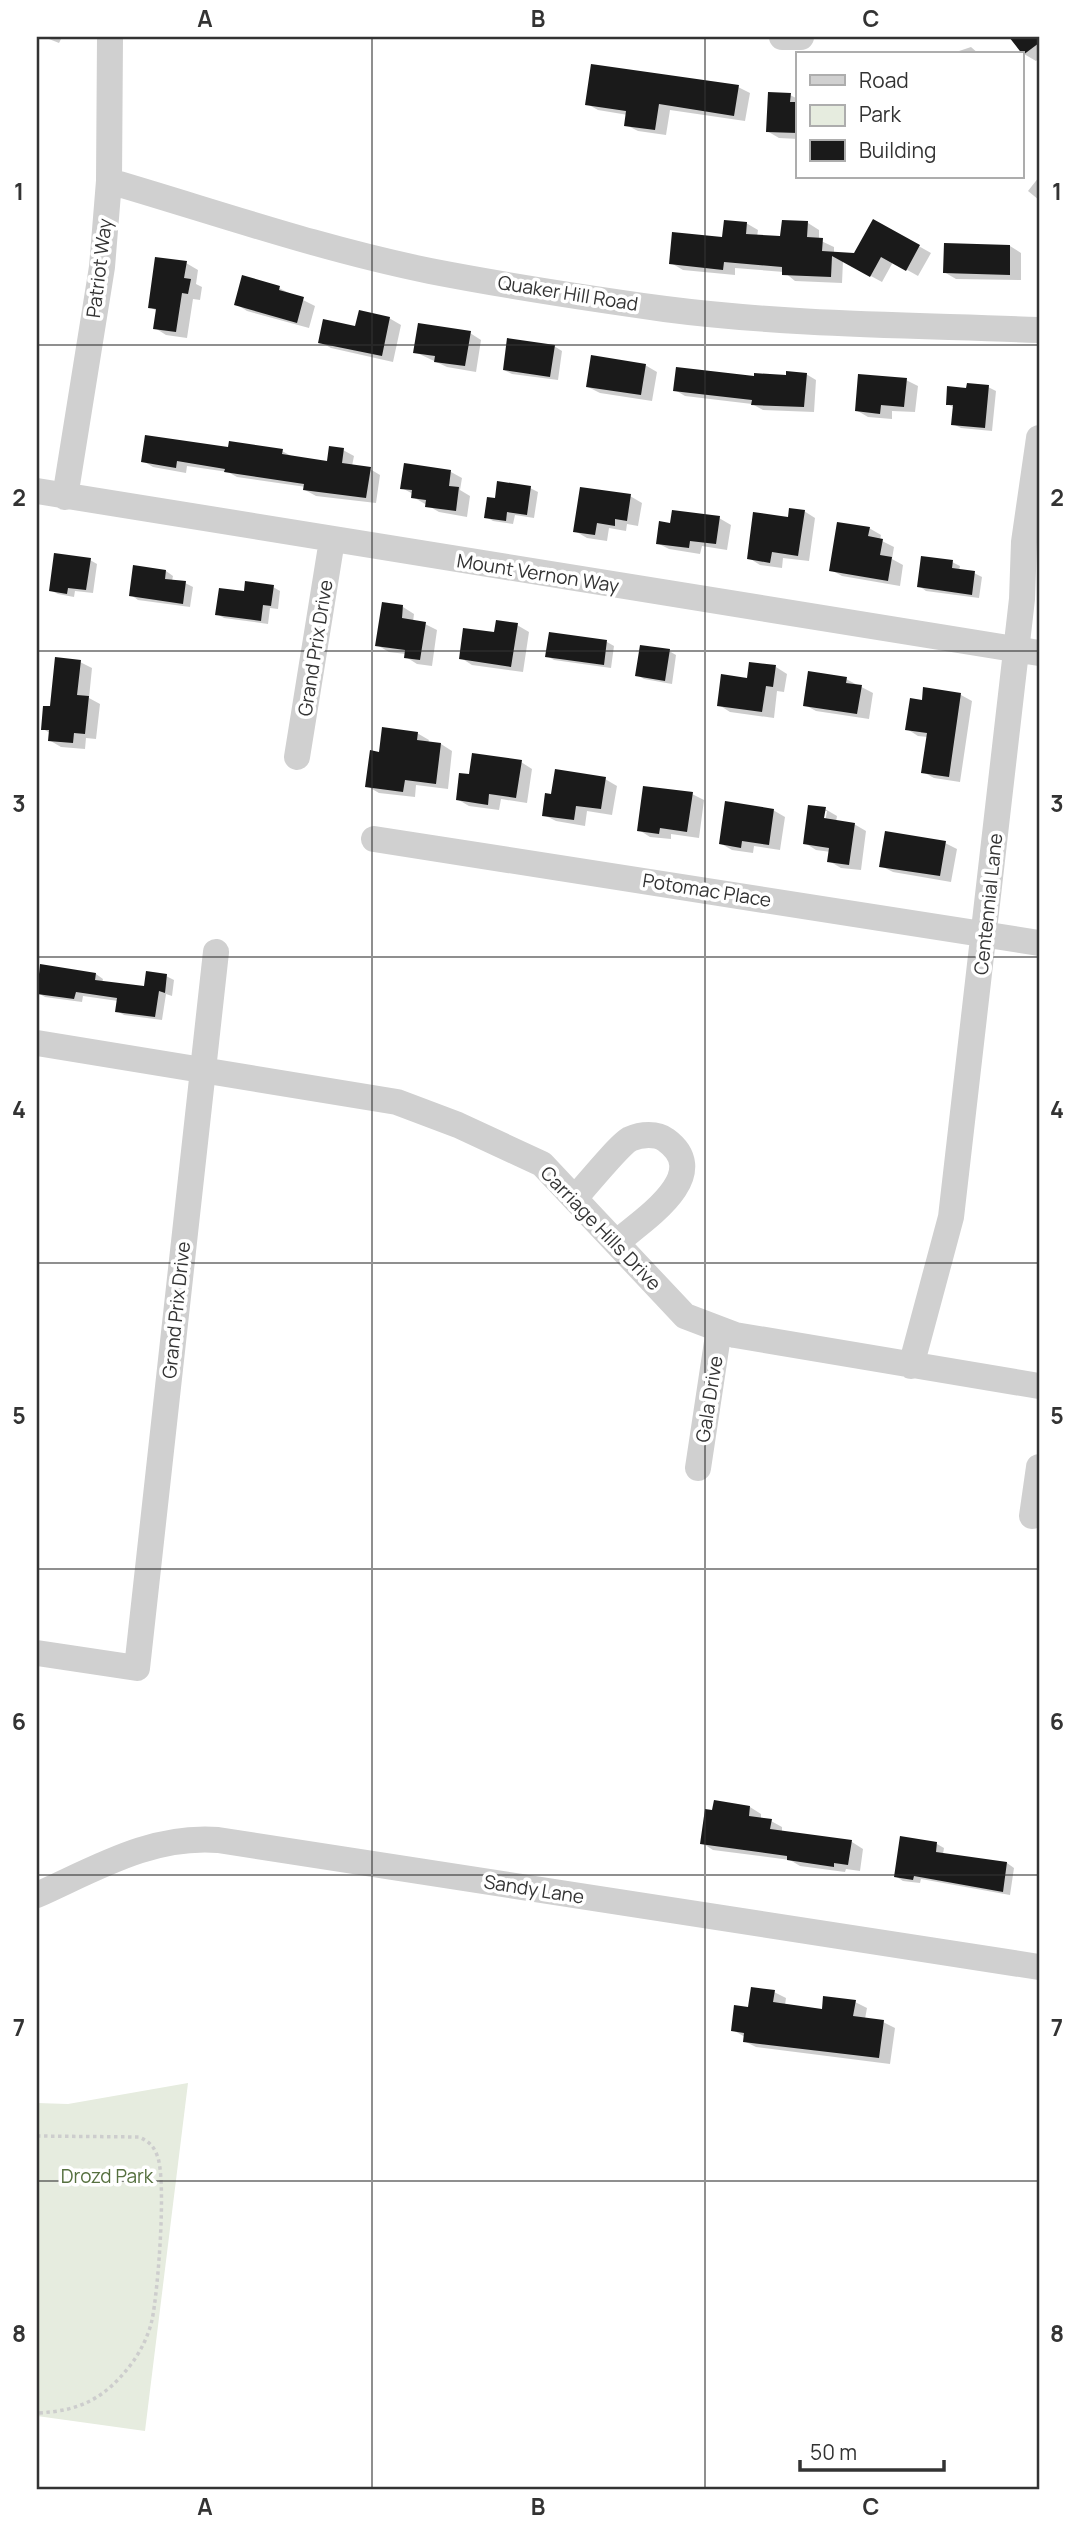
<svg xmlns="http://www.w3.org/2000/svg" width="1076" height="2526" viewBox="0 0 1076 2526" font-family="Manrope,sans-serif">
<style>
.green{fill:#e6ecdf}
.shadow{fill:#0003;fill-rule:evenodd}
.building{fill:#1a1a1a}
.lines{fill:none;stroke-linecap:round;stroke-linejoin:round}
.path{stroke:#cdcdcd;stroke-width:3.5;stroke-dasharray:3.5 3.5;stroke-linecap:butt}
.minor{stroke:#d0d0d0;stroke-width:26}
.grid{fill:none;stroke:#333;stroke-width:2;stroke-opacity:0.55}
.labels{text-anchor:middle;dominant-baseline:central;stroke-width:7;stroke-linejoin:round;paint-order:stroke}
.street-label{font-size:19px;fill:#333;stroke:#fff}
.park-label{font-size:19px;fill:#56703f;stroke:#fff}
.neatline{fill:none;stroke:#333;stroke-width:2.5}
.grid-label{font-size:23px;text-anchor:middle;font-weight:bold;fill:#333}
</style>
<rect width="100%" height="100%" fill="#fff"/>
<!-- green -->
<path class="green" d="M 188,2083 L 145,2431 L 37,2416 L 37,2103 L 68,2104 Z"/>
<!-- shadow -->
<path class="shadow" d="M 44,37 L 62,37 L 59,43 Z
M 1011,37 L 1039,37 L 1039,58 L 1036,61 L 1024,54 Z
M 971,47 L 979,54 L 950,54 Z
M 738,87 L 750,93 L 745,121 L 670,110 L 666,135 L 638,131 L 626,125 L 628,115 L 598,110 L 587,104 Z
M 790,95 L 798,99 L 798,139 L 779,138 L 767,131 Z
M 1039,177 L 1039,200 L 1028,191 Z
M 874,221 L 931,253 L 918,276 L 893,262 L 882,282 L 843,261 L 842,283 L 795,281 L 784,272 L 735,268 L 735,275 L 683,270 L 671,263 L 724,239 L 746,223 L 758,230 L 757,237 L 782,238 L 808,223 L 819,230 L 819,240 L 834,247 L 834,253 L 855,254 Z
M 1010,246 L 1021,253 L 1021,280 L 956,279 L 944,272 Z
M 186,263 L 198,270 L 196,284 L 202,287 L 200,300 L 193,299 L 187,338 L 166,335 L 155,328 L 157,311 L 150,307 Z
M 279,288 L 315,306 L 309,328 L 247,311 L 236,304 Z
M 389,318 L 401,325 L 393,362 L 331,348 L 320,342 Z
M 470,333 L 481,340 L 476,372 L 447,367 L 415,352 Z
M 554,346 L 562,351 L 558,380 L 512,374 L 504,370 Z
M 645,365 L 657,372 L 652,401 L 600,393 L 588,387 Z
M 806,374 L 816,380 L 814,412 L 763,410 L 752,404 L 685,396 L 675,390 L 755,378 Z
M 906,380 L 918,386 L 915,412 L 892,411 L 892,419 L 868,417 L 856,410 Z
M 988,387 L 996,391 L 992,431 L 961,428 L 953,424 L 955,408 L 947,404 L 968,390 Z
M 230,449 L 282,451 L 293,457 L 328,463 L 343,450 L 354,456 L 352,466 L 370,469 L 380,475 L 376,503 L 316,496 L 305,490 L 306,487 L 237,477 L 228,472 L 187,466 L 186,473 L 153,467 L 143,461 Z
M 451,472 L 462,478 L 460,490 L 470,496 L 467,517 L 439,512 L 413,497 L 413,494 L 402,488 Z
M 530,488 L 538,492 L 534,518 L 515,515 L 513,524 L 493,521 L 486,517 L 496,500 Z
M 630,496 L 642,503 L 638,526 L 627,524 L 626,531 L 609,528 L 607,541 L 587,538 L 575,531 Z
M 804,511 L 815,518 L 809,561 L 783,558 L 782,568 L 760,565 L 749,558 L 789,519 Z
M 719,518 L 731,525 L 727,550 L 702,546 L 700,554 L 669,549 L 657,543 L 672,525 Z
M 869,528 L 881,535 L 880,540 L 894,547 L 892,559 L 903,565 L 900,586 L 842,576 L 831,570 Z
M 90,560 L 97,564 L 93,593 L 75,591 L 74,597 L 58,594 L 50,590 Z
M 952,562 L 960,566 L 959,571 L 974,573 L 982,577 L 979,598 L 926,591 L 919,586 Z
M 166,571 L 173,576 L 172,581 L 185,583 L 193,587 L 190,607 L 138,600 L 131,595 Z
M 273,587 L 280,591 L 278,609 L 270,608 L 268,624 L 224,618 L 217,614 L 245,593 Z
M 403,607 L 414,614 L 413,622 L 425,624 L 437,630 L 432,666 L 417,664 L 406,657 L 406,654 L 389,652 L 377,645 Z
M 517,625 L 529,632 L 523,672 L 472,665 L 461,658 L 496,634 Z
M 550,634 L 607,642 L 614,646 L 611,668 L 554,660 L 547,656 Z
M 669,651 L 676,655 L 672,684 L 644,679 L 637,675 Z
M 80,662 L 92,668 L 89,698 L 100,704 L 96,739 L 86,738 L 85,749 L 61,747 L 49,740 L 50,733 L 43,729 L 52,708 Z
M 776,667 L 787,674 L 784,692 L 777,691 L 774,718 L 730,712 L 719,705 L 748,680 Z
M 846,679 L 873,693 L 869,719 L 816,711 L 805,705 Z
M 925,689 L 961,695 L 972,701 L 960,782 L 934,778 L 923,772 L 928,737 L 918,736 L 907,729 L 923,702 Z
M 417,733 L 429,740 L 428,743 L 441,744 L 452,751 L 448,789 L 416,785 L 415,797 L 379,793 L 367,786 L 381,754 Z
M 521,762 L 532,769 L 527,803 L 501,799 L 499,810 L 469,806 L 457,799 L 470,776 Z
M 605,779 L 617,786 L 612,815 L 587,811 L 585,826 L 556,821 L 544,815 L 552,796 Z
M 692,794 L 704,800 L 699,838 L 671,834 L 671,839 L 650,837 L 639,830 Z
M 810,807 L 825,809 L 837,816 L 836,822 L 854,824 L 866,831 L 861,870 L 841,868 L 829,861 L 831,852 L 816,850 L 805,843 ZM 823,811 L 827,811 L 824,827 L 821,827 Z
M 773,810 L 785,817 L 780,850 L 754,846 L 753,853 L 732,850 L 720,843 Z
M 945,843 L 957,849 L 951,882 L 893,872 L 881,866 Z
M 96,974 L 103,979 L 102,983 L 145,988 L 166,976 L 174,980 L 172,996 L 166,994 L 162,1020 L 124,1015 L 117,1011 L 118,1001 L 83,996 L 82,1002 L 45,997 L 38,993 Z
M 750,1807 L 761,1814 L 761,1819 L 771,1821 L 782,1827 L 782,1832 L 852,1842 L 863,1849 L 860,1871 L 846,1869 L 845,1872 L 800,1866 L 790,1860 L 713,1850 L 702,1843 Z
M 937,1844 L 944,1848 L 943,1854 L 1007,1863 L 1014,1868 L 1010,1895 L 921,1879 L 920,1883 L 903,1881 L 895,1876 Z
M 774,1992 L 786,1998 L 785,2005 L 823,2010 L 855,2002 L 867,2008 L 865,2019 L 883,2022 L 895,2028 L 890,2064 L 756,2047 L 744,2041 L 745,2037 L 733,2030 L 750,2009 Z"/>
<!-- building -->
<path class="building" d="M 1009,37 L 1039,37 L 1039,43 L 1023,55 Z
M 591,64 L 739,85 L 734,116 L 659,104 L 655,130 L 624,126 L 626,111 L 585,105 Z
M 768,92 L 791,93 L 790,102 L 798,102 L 798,133 L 766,132 Z
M 873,219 L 920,245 L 906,271 L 881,257 L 870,277 L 832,256 L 831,277 L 782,275 L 782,267 L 724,262 L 723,270 L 669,264 L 672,232 L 722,237 L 724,220 L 747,222 L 746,234 L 780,236 L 782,220 L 808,221 L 807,237 L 823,238 L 822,251 L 854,253 Z
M 944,243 L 1010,245 L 1010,275 L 943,273 Z
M 155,257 L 187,261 L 184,278 L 191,279 L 188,294 L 182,293 L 176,332 L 153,329 L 156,309 L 148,308 Z
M 242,275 L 280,286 L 279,290 L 304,297 L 297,323 L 234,305 Z
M 359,310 L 390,317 L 382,356 L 318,343 L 323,319 L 355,326 Z
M 418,323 L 471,331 L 465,366 L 434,362 L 435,356 L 413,353 Z
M 507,338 L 555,345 L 550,377 L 503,370 Z
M 591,355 L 646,364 L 641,395 L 586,387 Z
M 676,367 L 754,376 L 754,373 L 786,375 L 786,371 L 807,373 L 804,407 L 751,405 L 752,400 L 673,391 Z
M 858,374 L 907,378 L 904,407 L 881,405 L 880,414 L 855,411 Z
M 967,383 L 989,385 L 985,428 L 951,425 L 953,405 L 946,405 L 947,386 L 966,388 Z
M 145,435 L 228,447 L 229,441 L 283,449 L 282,454 L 327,461 L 329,446 L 344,448 L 342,463 L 371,467 L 366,498 L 303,490 L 304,484 L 224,472 L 225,469 L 177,461 L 176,468 L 141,462 Z
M 404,463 L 451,470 L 449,486 L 459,487 L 456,511 L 425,507 L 426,500 L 411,498 L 412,490 L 400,489 Z
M 497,481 L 531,486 L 527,515 L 507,512 L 506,521 L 484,518 L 487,497 L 495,498 Z
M 580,487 L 631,494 L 627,521 L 615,519 L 615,526 L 597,523 L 595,535 L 573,532 Z
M 789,508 L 805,510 L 798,556 L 772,552 L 770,563 L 747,559 L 753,512 L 788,517 Z
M 672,510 L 720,516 L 716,544 L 690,541 L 689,548 L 656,544 L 659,521 L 670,523 Z
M 837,522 L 870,527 L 868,536 L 883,539 L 880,555 L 892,557 L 888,581 L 829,571 Z
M 54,553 L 91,558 L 86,590 L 68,588 L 67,594 L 49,591 Z
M 921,556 L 953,560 L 952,568 L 975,571 L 972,595 L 917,587 Z
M 133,565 L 166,570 L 165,579 L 186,581 L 183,604 L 129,596 Z
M 245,581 L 274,585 L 271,606 L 263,605 L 261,621 L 215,615 L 219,588 L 244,591 Z
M 382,602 L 403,605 L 402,618 L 426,622 L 420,660 L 404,658 L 405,650 L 375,646 Z
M 496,620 L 518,623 L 511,667 L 459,659 L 463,628 L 494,632 Z
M 549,632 L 607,640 L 604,665 L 545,657 Z
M 640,645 L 670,649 L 665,681 L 635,676 Z
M 55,657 L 81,660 L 77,695 L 89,696 L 85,734 L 74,733 L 73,743 L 48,741 L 49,730 L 41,730 L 43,706 L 50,706 Z
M 749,662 L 776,665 L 773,687 L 766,686 L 762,712 L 717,706 L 721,674 L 747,678 Z
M 808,671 L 847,677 L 846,683 L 862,685 L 857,714 L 803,706 Z
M 923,687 L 961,693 L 949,777 L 921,773 L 927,733 L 905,730 L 910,698 L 922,700 Z
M 382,727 L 418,732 L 417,740 L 441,743 L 436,784 L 405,780 L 403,792 L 365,787 L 370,750 L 379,752 Z
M 472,753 L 522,760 L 516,798 L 489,794 L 488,805 L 456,800 L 459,773 L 469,774 Z
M 555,769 L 606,777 L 601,809 L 576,806 L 574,820 L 542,816 L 545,793 L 551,794 Z
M 643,786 L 693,792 L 687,832 L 660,828 L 659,834 L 637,831 Z
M 725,801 L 774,809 L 769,845 L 742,841 L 741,848 L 719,844 Z
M 808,805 L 826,807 L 824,818 L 855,823 L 849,865 L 827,862 L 829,848 L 803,844 Z
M 885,831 L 946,841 L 940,876 L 879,867 Z
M 40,964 L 96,973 L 95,980 L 144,986 L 146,971 L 167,974 L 165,993 L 159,991 L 155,1017 L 115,1012 L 117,998 L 76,992 L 74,999 L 37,994 Z
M 714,1800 L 750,1806 L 749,1816 L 772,1819 L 770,1829 L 852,1840 L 848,1865 L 834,1863 L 834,1867 L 787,1860 L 787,1856 L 700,1844 L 705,1809 L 712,1810 Z
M 900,1836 L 937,1842 L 936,1852 L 1007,1862 L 1003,1892 L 914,1876 L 913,1880 L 894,1877 Z
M 751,1987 L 775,1990 L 773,2002 L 822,2009 L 823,1996 L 856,2000 L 853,2016 L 884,2020 L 879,2058 L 743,2042 L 744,2033 L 731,2031 L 734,2005 L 748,2007 Z"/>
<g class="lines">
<!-- path -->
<path class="path" d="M 37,2136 L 139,2137 C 148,2141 153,2145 157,2155 C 167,2178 158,2292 152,2320 C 149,2334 141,2351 132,2363 C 105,2399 80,2411 37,2413"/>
<!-- minor -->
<path class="minor" d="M 782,37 L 801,37
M 109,181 C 215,212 321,249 430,271 C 507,286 586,298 665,309 C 788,325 915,325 1039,330
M 37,491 L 1039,653
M 65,497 L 102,267 L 109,181 L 110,37
M 297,757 L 332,540
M 374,839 L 1039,943
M 37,1043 L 397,1102 L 458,1125 L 542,1164 L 685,1316 L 735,1335 L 1039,1386
M 575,1198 C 586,1186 619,1145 630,1139 C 641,1134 657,1133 666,1140 C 714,1175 643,1220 617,1242
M 911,1366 L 951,1217 L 1022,599 L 1024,542 L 1039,438
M 698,1468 L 719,1329
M 1032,1516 L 1039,1467
M 37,1653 L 137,1668 L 216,952
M 37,1895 C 97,1868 151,1835 218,1840 L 1039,1967"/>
</g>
<!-- grid -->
<path class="grid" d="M 372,37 L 372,2489M 705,37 L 705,2489M 37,345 L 1039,345M 37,651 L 1039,651M 37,957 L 1039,957M 37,1263 L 1039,1263M 37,1569 L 1039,1569M 37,1875 L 1039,1875M 37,2181 L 1039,2181"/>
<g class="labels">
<!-- street labels -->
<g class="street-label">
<text transform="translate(99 268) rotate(-83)">Patriot Way</text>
<text transform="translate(568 293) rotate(9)">Quaker Hill Road</text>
<text transform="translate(538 573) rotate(9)">Mount Vernon Way</text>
<text transform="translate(315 648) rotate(-81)">Grand Prix Drive</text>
<text transform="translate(707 890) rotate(9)">Potomac Place</text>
<text transform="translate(988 904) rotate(-84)">Centennial Lane</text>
<text transform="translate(601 1228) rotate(46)">Carriage Hills Drive</text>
<text transform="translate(176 1310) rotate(-84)">Grand Prix Drive</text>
<text transform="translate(709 1399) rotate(-81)">Gala Drive</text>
<text transform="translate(534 1889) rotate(9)">Sandy Lane</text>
</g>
<!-- park labels -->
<g class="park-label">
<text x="107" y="2176">Drozd Park</text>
</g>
</g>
<!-- border -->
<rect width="1076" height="2526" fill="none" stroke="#ffffff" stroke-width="77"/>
<!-- legend -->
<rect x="796" y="52" width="228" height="126" fill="#ffffff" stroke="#adadad" stroke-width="2"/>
<rect x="810" y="75" width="35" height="10" fill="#d0d0d0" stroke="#adadad" stroke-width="2"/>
<text x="859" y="88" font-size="21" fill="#333333">Road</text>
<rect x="810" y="105" width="35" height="21" fill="#e6ecdf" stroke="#adadad" stroke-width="2"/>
<text x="859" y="122" font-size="21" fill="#333333">Park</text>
<rect x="810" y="140" width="35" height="21" fill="#1a1a1a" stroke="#adadad" stroke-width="2"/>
<text x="859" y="158" font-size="21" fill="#333333">Building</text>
<!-- scale -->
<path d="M800 2460v10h144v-10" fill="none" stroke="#333333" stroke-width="3.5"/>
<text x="810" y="2460" font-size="21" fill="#333333" stroke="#ffffff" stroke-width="5" paint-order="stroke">50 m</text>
<rect x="38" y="38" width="1000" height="2450" class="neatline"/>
<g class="grid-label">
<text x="205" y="27">A</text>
<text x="538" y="27">B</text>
<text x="871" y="27">C</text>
<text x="19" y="200">1</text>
<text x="1057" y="200">1</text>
<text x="19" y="506">2</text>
<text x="1057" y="506">2</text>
<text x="19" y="812">3</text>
<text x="1057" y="812">3</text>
<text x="19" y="1118">4</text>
<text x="1057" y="1118">4</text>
<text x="19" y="1424">5</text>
<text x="1057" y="1424">5</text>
<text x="19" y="1730">6</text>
<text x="1057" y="1730">6</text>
<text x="19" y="2036">7</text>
<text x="1057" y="2036">7</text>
<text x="19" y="2342">8</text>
<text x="1057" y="2342">8</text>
<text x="205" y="2515">A</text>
<text x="538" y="2515">B</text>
<text x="871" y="2515">C</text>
</g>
</svg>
